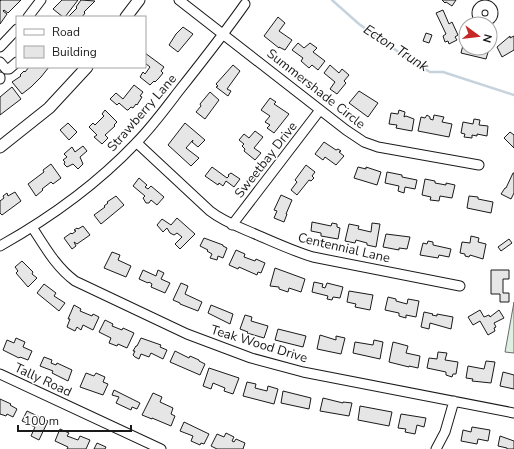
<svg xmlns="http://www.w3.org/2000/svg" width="514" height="449" viewBox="0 0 514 449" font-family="'Nunito Sans',sans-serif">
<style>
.green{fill:#e0efe3;stroke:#6a6a6a}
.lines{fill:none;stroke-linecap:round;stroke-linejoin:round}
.stream{stroke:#c6d2dc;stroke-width:2.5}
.building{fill:#e6e6e6;stroke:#1a1a1a}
.minor-casing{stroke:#1a1a1a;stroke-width:11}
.major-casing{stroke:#1a1a1a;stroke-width:13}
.minor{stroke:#fff;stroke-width:9}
.major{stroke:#fff;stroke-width:11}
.labels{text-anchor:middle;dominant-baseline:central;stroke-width:3;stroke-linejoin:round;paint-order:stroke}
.street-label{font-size:13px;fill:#1a1a1a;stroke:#fff}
.water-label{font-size:14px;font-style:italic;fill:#1a1a1a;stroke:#fff}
</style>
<rect width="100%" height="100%" fill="#fff"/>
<!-- green -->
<path class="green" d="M 514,302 L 514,353 L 505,352 Z"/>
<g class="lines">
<!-- stream -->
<path class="stream" d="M 332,0 L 359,24 L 414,63 L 430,72 L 443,72 L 514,95"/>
</g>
<!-- building -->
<path class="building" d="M 1,0 L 21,0 L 8,13 L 4,10 L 3,11 L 7,14 L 0,24 L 0,1 Z
M 62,0 L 78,0 L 65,17 L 63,17 L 53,9 Z
M 81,0 L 95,1 L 84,12 L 85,13 L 82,17 L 68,17 L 77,8 L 76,7 Z
M 442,0 L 456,0 L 452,6 L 446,2 L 445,3 Z
M 443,10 L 449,24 L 452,22 L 458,35 L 455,37 L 457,40 L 449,44 L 448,41 L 445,42 L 443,36 L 446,34 L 436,13 Z
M 278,17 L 285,23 L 279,31 L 292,40 L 285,50 L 279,47 L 279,48 L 264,36 Z
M 183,27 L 193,34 L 178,52 L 169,45 L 176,34 Z
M 426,33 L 432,35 L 429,43 L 423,41 Z
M 510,36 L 510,38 L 514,36 L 514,50 L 502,57 L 497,47 Z
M 464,41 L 466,42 L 466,48 L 489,49 L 486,59 L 461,53 Z
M 298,43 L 304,48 L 310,43 L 317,48 L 313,52 L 325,61 L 318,70 L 312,65 L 309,68 L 301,61 L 303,58 L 292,50 Z
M 145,53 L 164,67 L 161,71 L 163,73 L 159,78 L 155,82 L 154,81 L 150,85 L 140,77 L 143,72 L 145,74 L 150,67 L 145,63 Z
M 233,65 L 240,71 L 227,89 L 231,91 L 228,96 L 216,87 L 218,86 L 216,84 Z
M 330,65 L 339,73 L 342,69 L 349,75 L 344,81 L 346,83 L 337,94 L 330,89 L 335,82 L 324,73 Z
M 29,67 L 49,67 L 41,77 L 31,87 L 22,94 L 12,82 L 21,76 L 20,75 L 24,71 L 25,72 Z
M 134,85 L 143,92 L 140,96 L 142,97 L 137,105 L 136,104 L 133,108 L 131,107 L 128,110 L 127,110 L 119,103 L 117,105 L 110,99 L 116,93 L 123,99 Z
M 12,87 L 21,99 L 0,115 L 0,97 Z
M 359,91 L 378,103 L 368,117 L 349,103 Z
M 210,92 L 219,100 L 205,119 L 196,112 L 201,106 L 200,104 Z
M 270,98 L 276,102 L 274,104 L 289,114 L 274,133 L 267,128 L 270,125 L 265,122 L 270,116 L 261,110 Z
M 105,110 L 117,122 L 114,125 L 115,126 L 105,135 L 108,138 L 102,144 L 94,137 L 97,135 L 89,127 L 93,123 L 95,125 L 104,116 L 102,114 Z
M 399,110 L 405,112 L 404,117 L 406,116 L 414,119 L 412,131 L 396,128 L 397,125 L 389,124 L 391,113 L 398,114 Z
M 427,115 L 430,117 L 430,119 L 433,120 L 434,115 L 444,117 L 442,122 L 452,124 L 449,137 L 418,131 L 421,117 L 425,118 Z
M 474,119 L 480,120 L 479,125 L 488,126 L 487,136 L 477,134 L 477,136 L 472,135 L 472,138 L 464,137 L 465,134 L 461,133 L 463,122 L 473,124 Z
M 68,123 L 77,132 L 69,140 L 60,130 Z
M 185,123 L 205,140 L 198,147 L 192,142 L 193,140 L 186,148 L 199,158 L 191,166 L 168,145 Z
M 255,131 L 263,137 L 254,148 L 261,153 L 255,160 L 244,151 L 245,149 L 242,146 L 244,144 L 239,140 L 244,134 L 249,138 Z
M 510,132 L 514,135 L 514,148 L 504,138 Z
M 324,142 L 336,150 L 338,149 L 341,151 L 339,152 L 344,156 L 336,165 L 325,157 L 323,160 L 315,154 Z
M 83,146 L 87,151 L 80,157 L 83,164 L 78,169 L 73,164 L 67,167 L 64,164 L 65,162 L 63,160 L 67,157 L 64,154 L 72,147 L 75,152 Z
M 51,164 L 61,178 L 53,184 L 51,182 L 42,189 L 43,190 L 36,196 L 28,184 L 44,172 L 43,170 Z
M 306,165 L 315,172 L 312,176 L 314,178 L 311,181 L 309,180 L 297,195 L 291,190 L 297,182 L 295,180 Z
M 212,167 L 227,178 L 229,176 L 228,175 L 231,173 L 240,179 L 234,187 L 226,181 L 223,186 L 219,183 L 218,185 L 205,176 Z
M 358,167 L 366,169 L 366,167 L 381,172 L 377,185 L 354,178 Z
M 387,172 L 402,175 L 402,177 L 417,180 L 415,189 L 405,187 L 404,193 L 398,191 L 399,186 L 385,183 Z
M 513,173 L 514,173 L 514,193 L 511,199 L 501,194 L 505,188 L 506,188 Z
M 139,178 L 147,185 L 145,187 L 148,189 L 151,186 L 164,197 L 157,205 L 151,200 L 149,203 L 146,203 L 143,198 L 145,196 L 133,186 Z
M 425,179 L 435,181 L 435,183 L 446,185 L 446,183 L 455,185 L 452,198 L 440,196 L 439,201 L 430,200 L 431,197 L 422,195 Z
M 15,192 L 21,201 L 2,215 L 0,213 L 0,201 L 4,198 L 3,196 L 7,193 L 8,196 Z
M 281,195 L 292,200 L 286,214 L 287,214 L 284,222 L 274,218 L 277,211 L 274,210 Z
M 116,196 L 124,205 L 101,224 L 94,215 L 105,207 L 104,206 L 108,203 L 107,202 Z
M 469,196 L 478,197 L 478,199 L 493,202 L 491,213 L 467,208 Z
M 177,218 L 195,234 L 180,249 L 175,244 L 182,237 L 177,233 L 174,235 L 170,233 L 167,228 L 163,232 L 157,225 L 162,219 L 171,225 Z
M 312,222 L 331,226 L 332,223 L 337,224 L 337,227 L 340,228 L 338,239 L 321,236 L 321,233 L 311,231 Z
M 372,223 L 380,224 L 376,247 L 367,245 L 367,243 L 356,240 L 355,243 L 345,241 L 349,224 L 359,226 L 358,229 L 371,232 Z
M 83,226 L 90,235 L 77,244 L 74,242 L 76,246 L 72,249 L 64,238 L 71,233 L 72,234 L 76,231 L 74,230 L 77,228 L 78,229 Z
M 386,234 L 410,237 L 407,249 L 399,248 L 399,250 L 383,247 Z
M 471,236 L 479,238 L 478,242 L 486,244 L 483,259 L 470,255 L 469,257 L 465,256 L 465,254 L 460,253 L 462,242 L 470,243 Z
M 204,238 L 223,245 L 223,246 L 227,248 L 223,258 L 218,256 L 217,260 L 210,258 L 212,254 L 207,251 L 208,250 L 200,246 Z
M 509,239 L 512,243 L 501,251 L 498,247 Z
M 428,241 L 433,242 L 433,245 L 451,249 L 449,257 L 439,255 L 438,258 L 420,255 L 423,243 L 427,244 Z
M 236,250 L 245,254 L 244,257 L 255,261 L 256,259 L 265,263 L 261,273 L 258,272 L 257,275 L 239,267 L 238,269 L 229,265 Z
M 112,252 L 120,255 L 118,260 L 131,266 L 126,277 L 104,268 Z
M 22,261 L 33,272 L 32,274 L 37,278 L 28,287 L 16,273 L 18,271 L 15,267 Z
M 275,268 L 305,279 L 301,292 L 289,288 L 288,292 L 279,289 L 279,287 L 270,286 Z
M 143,270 L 156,276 L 158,270 L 164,273 L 161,279 L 170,283 L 165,293 L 151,287 L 152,284 L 149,282 L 148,283 L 139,279 Z
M 491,270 L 509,270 L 509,279 L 503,279 L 503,293 L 509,293 L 509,302 L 500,302 L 500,294 L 491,294 Z
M 314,282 L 323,284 L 322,287 L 325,288 L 327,283 L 343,287 L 340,298 L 333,297 L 332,300 L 327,299 L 328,296 L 312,292 Z
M 181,283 L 188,286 L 185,294 L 202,302 L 198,311 L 180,304 L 180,303 L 173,300 Z
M 44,284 L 56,293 L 54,296 L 65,303 L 59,311 L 37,293 Z
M 349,291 L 373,295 L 370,310 L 355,307 L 356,304 L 347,302 Z
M 388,297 L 396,299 L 396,301 L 407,304 L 408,299 L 419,301 L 416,317 L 406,315 L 406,318 L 399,316 L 399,313 L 385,310 Z
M 74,305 L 81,309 L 80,311 L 92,316 L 93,314 L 99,317 L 93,330 L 83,325 L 81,330 L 77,327 L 75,331 L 67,327 L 70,319 L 68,319 Z
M 211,305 L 233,314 L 230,324 L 208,313 Z
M 480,310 L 484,317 L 489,315 L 490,317 L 499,310 L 504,318 L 494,323 L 496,327 L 494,328 L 495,331 L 488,335 L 480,321 L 473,325 L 468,317 Z
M 424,312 L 433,314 L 432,315 L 437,316 L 437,314 L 453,317 L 451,329 L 430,323 L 429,329 L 421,327 Z
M 245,315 L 252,317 L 251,321 L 268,326 L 264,338 L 247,333 L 248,332 L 240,329 Z
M 105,320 L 113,324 L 112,326 L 122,330 L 123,328 L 134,333 L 127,348 L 118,344 L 117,346 L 109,343 L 111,338 L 99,332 Z
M 278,329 L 306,336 L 303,347 L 275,340 Z
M 320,335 L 336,340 L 336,336 L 345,338 L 341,354 L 317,349 Z
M 16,338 L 25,342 L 23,347 L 32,351 L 28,360 L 20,357 L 19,358 L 3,350 L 7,340 L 14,343 Z
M 141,338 L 161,345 L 160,347 L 167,350 L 163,359 L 151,353 L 149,357 L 141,354 L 139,359 L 135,357 L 133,355 L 135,351 L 133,351 L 136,346 L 137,346 Z
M 374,340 L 383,342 L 380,359 L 353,353 L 355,342 L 373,345 Z
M 393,342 L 408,346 L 406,353 L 420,356 L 418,368 L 409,366 L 409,367 L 389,362 Z
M 175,351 L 189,358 L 190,356 L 199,360 L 199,361 L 205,364 L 200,375 L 170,362 Z
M 438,352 L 447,353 L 445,360 L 458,362 L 456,374 L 453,374 L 452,377 L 446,375 L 446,372 L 427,368 L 429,358 L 437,359 Z
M 44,357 L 52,360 L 51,363 L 56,365 L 57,363 L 72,370 L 68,381 L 52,373 L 53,371 L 40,366 Z
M 486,361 L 495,362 L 491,383 L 472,381 L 473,379 L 466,378 L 468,366 L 484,369 Z
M 209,368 L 239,378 L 233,394 L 224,391 L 225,388 L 213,383 L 211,389 L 203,386 Z
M 503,372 L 514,375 L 514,389 L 500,386 Z
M 86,373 L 94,376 L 96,373 L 105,377 L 103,382 L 108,384 L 103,395 L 80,387 Z
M 247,382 L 256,384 L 255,388 L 267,391 L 268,386 L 278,389 L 274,404 L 243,396 Z
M 114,390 L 140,403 L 137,409 L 132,407 L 131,410 L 116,403 L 119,397 L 112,395 Z
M 283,391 L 311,398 L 309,409 L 281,403 Z
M 153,393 L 162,397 L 160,402 L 173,408 L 171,414 L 175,416 L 171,426 L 152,418 L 152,419 L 142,415 Z
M 323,398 L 343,403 L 343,402 L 352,403 L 349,416 L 320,411 Z
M 0,399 L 11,404 L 10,405 L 17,409 L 13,417 L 7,414 L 6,416 L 0,414 Z
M 360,406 L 392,412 L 389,426 L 358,420 Z
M 27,411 L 48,421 L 39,440 L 31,436 L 35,427 L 22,421 Z
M 401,414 L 426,418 L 424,427 L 417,425 L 415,434 L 405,432 L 406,429 L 398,428 Z
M 184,422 L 209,434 L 204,444 L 201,443 L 200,445 L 191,441 L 193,436 L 180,431 Z
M 472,427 L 490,430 L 488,441 L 478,439 L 477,444 L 461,441 L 463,430 L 471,432 Z
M 60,429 L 69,433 L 67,436 L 78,440 L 80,436 L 90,440 L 86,449 L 67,449 L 68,447 L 55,441 Z
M 226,433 L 234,437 L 232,441 L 234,442 L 236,439 L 245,443 L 243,449 L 217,449 L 211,446 L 217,434 L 224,437 Z
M 500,436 L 514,441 L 514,449 L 507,449 L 507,448 L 498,446 Z
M 97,443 L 106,447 L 105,449 L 94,449 Z"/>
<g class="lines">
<!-- minor casing -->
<g class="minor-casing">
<path id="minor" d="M 179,0 L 346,130 L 364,142 L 378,147 L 479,165
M477 13a8 8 0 1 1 16 0a8 8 0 1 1-16 0Z
M 28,17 L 41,0
M 0,47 L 17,29
M 0,62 L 6,69 L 9,69 L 17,62
M 0,77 L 0,79
M 137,143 L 210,211 C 224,222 239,227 255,234 C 274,242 293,251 313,257 L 460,286
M 232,225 L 320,110
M 32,227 C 45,247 56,267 75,281 L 187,334 L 251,358 L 303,372 L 514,413
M 0,246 C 50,218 96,185 136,143 C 151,128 165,109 178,92 C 201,63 224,34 245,4
M 0,374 L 161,449
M 436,449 L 445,432 L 454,401"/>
</g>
<!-- major casing -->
<g class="major-casing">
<path id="major" d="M 126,17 L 139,0
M 0,147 L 49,108 L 87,67"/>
</g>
<!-- minor -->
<use href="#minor" class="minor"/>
<!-- major -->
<use href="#major" class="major"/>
</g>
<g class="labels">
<!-- street labels -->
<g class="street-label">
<text transform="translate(316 89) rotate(38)">Summershade Circle</text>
<text transform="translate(142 113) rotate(-49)">Strawberry Lane</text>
<text transform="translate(266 160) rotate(-52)">Sweetbay Drive</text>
<text transform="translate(344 248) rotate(13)">Centennial Lane</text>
<text transform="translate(259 344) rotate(17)">Teak Wood Drive</text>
<text transform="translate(43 380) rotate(25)">Tally Road</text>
</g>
<!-- water labels -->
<g class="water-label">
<text transform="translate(396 48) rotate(33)">Ecton Trunk</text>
</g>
</g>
<!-- legend -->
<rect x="16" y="16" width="130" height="52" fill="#ffffff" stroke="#a3a3a3"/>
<rect x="24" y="29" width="20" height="6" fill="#ffffff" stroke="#a3a3a3"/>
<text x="52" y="36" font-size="12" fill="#1a1a1a">Road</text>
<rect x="24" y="46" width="20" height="12" fill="#e6e6e6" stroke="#a3a3a3"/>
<text x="52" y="56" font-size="12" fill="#1a1a1a">Building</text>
<!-- north arrow -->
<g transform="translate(478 36) rotate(105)"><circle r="19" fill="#ffffff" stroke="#a3a3a3"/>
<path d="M0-3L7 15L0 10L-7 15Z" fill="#c62828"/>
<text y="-6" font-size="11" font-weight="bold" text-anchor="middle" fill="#1a1a1a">N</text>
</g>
<!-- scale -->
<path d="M18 425v6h113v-6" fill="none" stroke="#1a1a1a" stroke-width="2"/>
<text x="24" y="425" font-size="12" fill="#1a1a1a" stroke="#ffffff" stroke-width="3" paint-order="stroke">100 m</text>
</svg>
